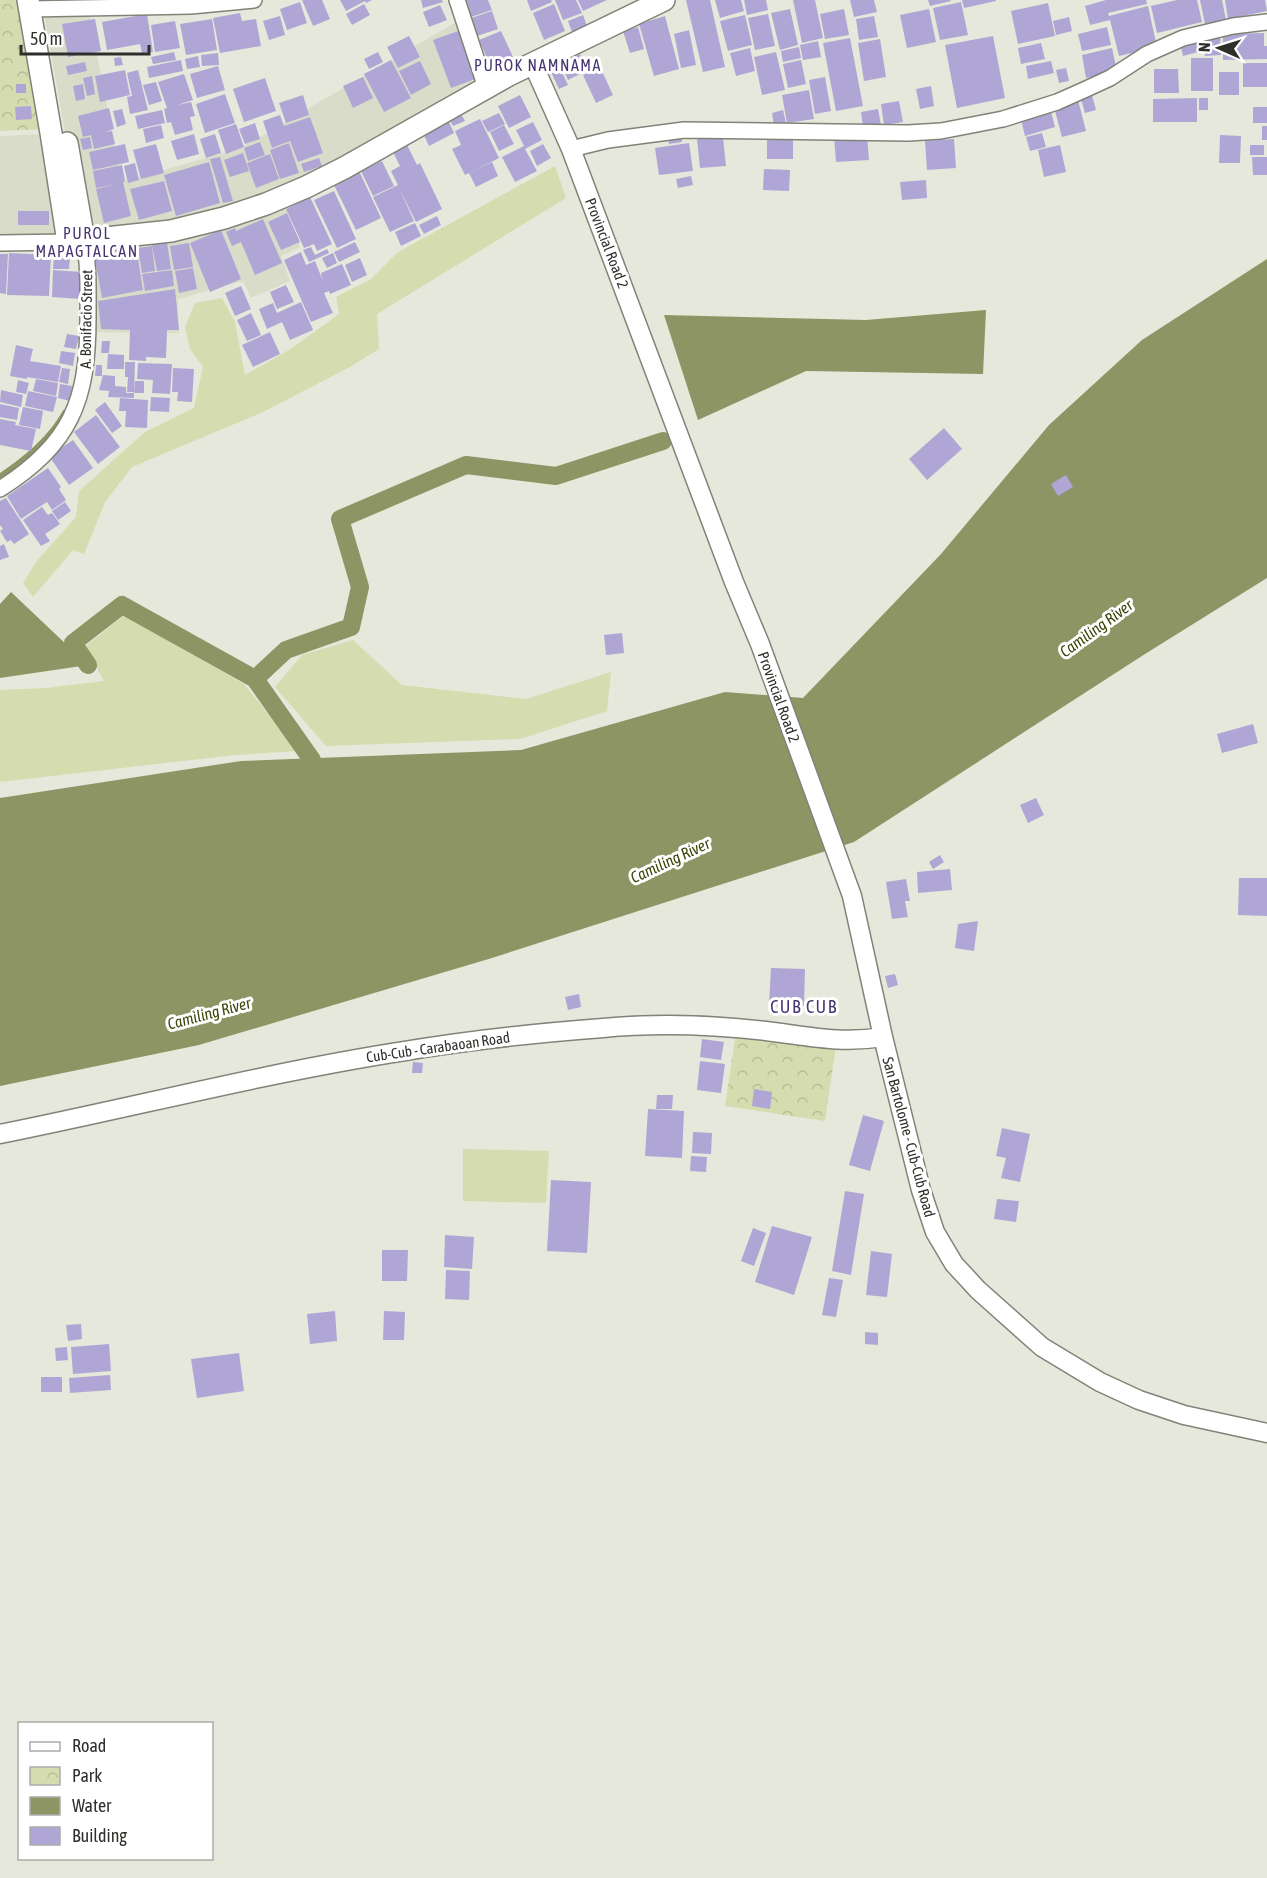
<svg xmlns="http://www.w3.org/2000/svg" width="1267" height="1878" viewBox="0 0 1267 1878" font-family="'Asap Condensed',sans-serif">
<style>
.built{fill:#d9dcc9}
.grass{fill:#d5dcaf}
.park{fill:url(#park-crowns)}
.water{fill:#8e9565}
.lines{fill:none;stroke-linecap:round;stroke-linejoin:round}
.stream{stroke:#8e9565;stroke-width:5}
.canal{stroke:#8e9565;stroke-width:18}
.building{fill:#b0a6d6}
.minor-casing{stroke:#818378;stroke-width:18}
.tertiary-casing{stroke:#818378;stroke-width:21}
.secondary-casing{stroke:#818378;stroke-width:24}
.minor{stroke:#fff;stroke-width:15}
.tertiary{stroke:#fff;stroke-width:18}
.secondary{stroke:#fff;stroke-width:21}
.labels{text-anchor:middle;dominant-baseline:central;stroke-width:6;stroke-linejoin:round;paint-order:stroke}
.street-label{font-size:15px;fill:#2e2f2a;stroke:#fff}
.neighbourhood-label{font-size:16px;letter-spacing:1.5px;fill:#473673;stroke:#fff}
.water-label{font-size:16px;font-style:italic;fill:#3f4408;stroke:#fff}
.quarter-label{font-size:18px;letter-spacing:1.5px;fill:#473673;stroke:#fff}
</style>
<defs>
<pattern id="park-crowns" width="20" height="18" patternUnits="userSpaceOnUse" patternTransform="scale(1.5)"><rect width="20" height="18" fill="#d5dcaf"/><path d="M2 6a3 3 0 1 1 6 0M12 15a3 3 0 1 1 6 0" fill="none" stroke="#b7bd97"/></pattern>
</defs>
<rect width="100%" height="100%" fill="#e6e8db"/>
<!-- built -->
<path class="built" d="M 88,6 L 121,182 L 239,149 L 463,18 L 486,88 L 282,197 L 300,247 L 281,256 L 290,281 L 251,298 L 243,281 L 178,299 L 179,333 L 88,332 L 84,240 L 43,8 Z
M 47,134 L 63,237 L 0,238 L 0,136 Z"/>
<!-- grass -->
<path class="grass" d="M 555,166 L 566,198 L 377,314 L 379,349 L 350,367 L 263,412 L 132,467 L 105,502 L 84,554 L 73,550 L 33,597 L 23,583 L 36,562 L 76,517 L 79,491 L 145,432 L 194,408 L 203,367 L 190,349 L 185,327 L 195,303 L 222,298 L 235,322 L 245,375 L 289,350 L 339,314 L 336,297 L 371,279 L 398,252 Z
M 124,615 L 244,684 L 298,751 L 235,755 L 0,782 L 0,690 L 46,688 L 104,681 L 85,647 Z
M 353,640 L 402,685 L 526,699 L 611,672 L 607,711 L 520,739 L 326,746 L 275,687 L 302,655 Z
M 463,1149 L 549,1151 L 546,1203 L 463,1201 Z"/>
<!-- park -->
<path class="park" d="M 0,0 L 22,0 L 46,129 L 0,131 Z
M 736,1032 L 836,1046 L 825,1121 L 725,1106 Z"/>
<!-- water -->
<path class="water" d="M 1267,259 L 1267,578 L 1145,654 L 854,842 L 492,958 L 199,1045 L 0,1086 L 0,798 L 241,761 L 521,750 L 725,692 L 803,698 L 941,554 L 1049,425 L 1142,340 Z
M 986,310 L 983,374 L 806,371 L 698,420 L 664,315 L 866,320 Z
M 11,592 L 88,665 L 0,678 L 0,604 Z"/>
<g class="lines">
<!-- stream -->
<path class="stream" d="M 0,476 C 25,459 50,439 65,412"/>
<!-- canal -->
<path class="canal" d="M 88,665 L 73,643 L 122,605 L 255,679
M 312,760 L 255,679 L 286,650 L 351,627 L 360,587 L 340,519 L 466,465 L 556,476 L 663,441"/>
</g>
<!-- building -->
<path class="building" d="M 302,0 L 322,0 L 330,19 L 313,26 Z
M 340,0 L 372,0 L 366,3 L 365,1 L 346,11 Z
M 421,0 L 442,0 L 443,2 L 423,8 Z
M 462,0 L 488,0 L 492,10 L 468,18 Z
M 527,0 L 551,0 L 552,2 L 531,11 Z
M 555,0 L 576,0 L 582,13 L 563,20 Z
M 578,0 L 607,0 L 583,11 Z
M 686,0 L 710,0 L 725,67 L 703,72 Z
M 715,0 L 741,0 L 744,11 L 720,18 Z
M 744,0 L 766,0 L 768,10 L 747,15 Z
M 793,0 L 815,0 L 823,38 L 802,43 Z
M 850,0 L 874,0 L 877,12 L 854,17 Z
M 928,0 L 950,0 L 951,1 L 930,6 Z
M 962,0 L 996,0 L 996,1 L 964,8 Z
M 1106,0 L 1146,0 L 1147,4 L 1108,13 L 1109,16 L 1148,6 L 1157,47 L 1119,56 L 1110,20 L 1090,25 L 1085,6 Z
M 1177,0 L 1197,0 L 1202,22 L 1157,33 L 1151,6 Z
M 1200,0 L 1222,0 L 1226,20 L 1205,24 Z
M 1225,0 L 1265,0 L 1267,11 L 1228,19 Z
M 300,2 L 307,23 L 287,30 L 280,9 Z
M 961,2 L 968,35 L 940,40 L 933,8 Z
M 1048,3 L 1055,36 L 1018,44 L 1011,11 Z
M 364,4 L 370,15 L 352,25 L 346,14 Z
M 554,4 L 565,31 L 544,40 L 533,13 Z
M 440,5 L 447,20 L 429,27 L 423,12 Z
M 790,9 L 798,45 L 780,50 L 771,13 Z
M 844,9 L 849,35 L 825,39 L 820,14 Z
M 929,9 L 936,42 L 907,48 L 900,15 Z
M 492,11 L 498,29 L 477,36 L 471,18 Z
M 240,13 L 242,21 L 256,19 L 261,46 L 220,53 L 213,18 Z
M 147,14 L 153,52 L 142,53 L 140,44 L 107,50 L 102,22 Z
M 768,14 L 775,46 L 755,50 L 748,18 Z
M 583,15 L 587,26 L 572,32 L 568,21 Z
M 745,15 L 752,45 L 728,51 L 720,21 Z
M 280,16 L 285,35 L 269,40 L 263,21 Z
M 665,16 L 679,69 L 654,76 L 639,24 Z
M 874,16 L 878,37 L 859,40 L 856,19 Z
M 1069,17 L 1072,31 L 1056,35 L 1053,21 Z
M 95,19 L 101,51 L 68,57 L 62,24 Z
M 212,19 L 217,50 L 186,55 L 180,24 Z
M 175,21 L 180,48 L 155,52 L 151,25 Z
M 638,27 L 644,49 L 630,53 L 623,31 Z
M 1107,27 L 1111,45 L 1082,51 L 1078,34 Z
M 461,30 L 478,78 L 451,88 L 433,40 Z
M 689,30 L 696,65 L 681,68 L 674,34 Z
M 501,31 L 513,57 L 491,67 L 479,40 Z
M 1264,33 L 1264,46 L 1267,46 L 1267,59 L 1223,60 L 1223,34 Z
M 1204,34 L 1220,34 L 1221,55 L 1205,56 Z
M 409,36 L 420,57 L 398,68 L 387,47 Z
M 993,36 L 1005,98 L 957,108 L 945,45 Z
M 850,38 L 863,106 L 836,111 L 823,43 Z
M 1199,38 L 1202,51 L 1183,56 L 1180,42 Z
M 880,39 L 886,77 L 864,81 L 858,43 Z
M 818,41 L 821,57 L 803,60 L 800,45 Z
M 1041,43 L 1045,59 L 1021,64 L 1018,48 Z
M 799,47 L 801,58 L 783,62 L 781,51 Z
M 750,48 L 755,71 L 736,76 L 730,53 Z
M 1112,48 L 1117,71 L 1086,78 L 1082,55 Z
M 174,52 L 176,60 L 153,64 L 151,57 Z
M 378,52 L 383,62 L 369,69 L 364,59 Z
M 776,52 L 785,90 L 762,95 L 754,57 Z
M 218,53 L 219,65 L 202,66 L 201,55 Z
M 580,54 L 588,70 L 568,80 L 561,63 Z
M 198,56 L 200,67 L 187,69 L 185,59 Z
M 121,57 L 123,65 L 115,66 L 114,58 Z
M 1191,58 L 1213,58 L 1213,91 L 1191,91 Z
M 181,60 L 183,71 L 149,78 L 147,67 Z
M 391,60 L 411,98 L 384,112 L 364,74 Z
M 801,60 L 806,84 L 788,88 L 783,64 Z
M 420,61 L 431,84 L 411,95 L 399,71 Z
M 1051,61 L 1054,73 L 1028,79 L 1026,66 Z
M 85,62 L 87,71 L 68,75 L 66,66 Z
M 1243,63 L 1267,63 L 1267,87 L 1243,87 Z
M 218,66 L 225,90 L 197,98 L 190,74 Z
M 600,67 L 613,95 L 596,103 L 583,75 Z
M 560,68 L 568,85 L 559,89 L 551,72 Z
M 1066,68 L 1069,81 L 1059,83 L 1056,70 Z
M 1154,69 L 1178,69 L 1179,93 L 1154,93 Z
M 125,70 L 130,95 L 100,102 L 95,76 Z
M 138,70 L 148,110 L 130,114 L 127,97 L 132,96 L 127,73 Z
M 1219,72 L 1239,72 L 1239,95 L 1219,95 Z
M 184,74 L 193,100 L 177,105 L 191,102 L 195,116 L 190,117 L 193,130 L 175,135 L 171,122 L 167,123 L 164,109 L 167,108 L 158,82 Z
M 92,76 L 95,94 L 87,96 L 83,78 Z
M 363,77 L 373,98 L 353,108 L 343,86 Z
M 825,77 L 831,111 L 815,114 L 809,80 Z
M 265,78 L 276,111 L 244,122 L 233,89 Z
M 156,82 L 162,101 L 149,105 L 143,85 Z
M 16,84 L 26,84 L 26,93 L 16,93 Z
M 83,84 L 85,99 L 76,101 L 73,86 Z
M 931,86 L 934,106 L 920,109 L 916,89 Z
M 809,90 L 814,119 L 787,123 L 782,95 Z
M 225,94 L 235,123 L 205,133 L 196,104 Z
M 303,95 L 309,115 L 286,123 L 279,103 Z
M 520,95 L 531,117 L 509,128 L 498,106 Z
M 1092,95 L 1096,110 L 1085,113 L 1081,99 Z
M 1197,98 L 1197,122 L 1153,122 L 1153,99 Z
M 1199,98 L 1208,98 L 1208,110 L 1199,110 Z
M 1078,100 L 1086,131 L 1062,137 L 1054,107 Z
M 899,101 L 903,122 L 884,125 L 881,104 Z
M 31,106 L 32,119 L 16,120 L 15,107 Z
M 1253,107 L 1267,107 L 1267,123 L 1253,123 Z
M 109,108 L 114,129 L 105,132 L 112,131 L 115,144 L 94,149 L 91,135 L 83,137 L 78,116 Z
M 1050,108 L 1055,127 L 1025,136 L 1020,116 Z
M 122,109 L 126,124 L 117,127 L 113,111 Z
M 878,109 L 881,125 L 863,128 L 861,112 Z
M 162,110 L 165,123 L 138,129 L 135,116 Z
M 783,110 L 786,123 L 774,125 L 772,113 Z
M 460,112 L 465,121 L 453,126 L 449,118 Z
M 499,113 L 505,124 L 488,132 L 482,121 Z
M 280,115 L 284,126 L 310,117 L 323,153 L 298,162 L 290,141 L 272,148 L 263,121 Z
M 480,119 L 499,158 L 465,175 L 452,149 L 461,145 L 455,131 Z
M 448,120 L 454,133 L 429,146 L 423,133 Z
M 533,122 L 542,140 L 525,149 L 537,171 L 515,182 L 502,157 L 524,146 L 516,130 Z
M 255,123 L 260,139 L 245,144 L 239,129 Z
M 236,124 L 244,147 L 226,154 L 218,130 Z
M 161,125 L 164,138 L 146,143 L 143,129 Z
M 504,125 L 514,144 L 499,151 L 490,132 Z
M 1262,126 L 1267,126 L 1267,140 L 1262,140 Z
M 681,132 L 682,142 L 669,144 L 667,134 Z
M 1042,133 L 1046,147 L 1030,151 L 1026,137 Z
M 194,134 L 199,154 L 177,160 L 171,141 Z
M 215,134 L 221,153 L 206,158 L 200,139 Z
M 867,135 L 869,160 L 836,162 L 834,137 Z
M 1220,135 L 1241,136 L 1240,163 L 1219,163 Z
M 90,137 L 92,148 L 83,150 L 80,139 Z
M 723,137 L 726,166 L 700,168 L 697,139 Z
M 767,137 L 793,137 L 793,159 L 767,159 Z
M 954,139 L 956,168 L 927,170 L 925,141 Z
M 260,142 L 265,155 L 248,161 L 244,148 Z
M 289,143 L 299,173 L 280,179 L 270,150 Z
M 689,143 L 693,171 L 659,175 L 655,148 Z
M 125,144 L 129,162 L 93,170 L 89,152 Z
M 156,144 L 164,173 L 141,179 L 133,150 Z
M 543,144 L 551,158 L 537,166 L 530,151 Z
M 407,145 L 417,165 L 420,163 L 442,209 L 416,222 L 399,188 L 414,221 L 390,232 L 373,197 L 398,185 L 391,171 L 400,166 L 393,152 Z
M 1060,145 L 1066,172 L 1044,177 L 1038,150 Z
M 1250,145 L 1264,145 L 1264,155 L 1250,155 Z
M 243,153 L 249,171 L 230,177 L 224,160 Z
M 270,154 L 279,179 L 256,188 L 247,163 Z
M 220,157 L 233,201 L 223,203 L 210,159 Z
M 1252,157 L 1267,157 L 1267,175 L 1253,175 Z
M 319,158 L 322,166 L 304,172 L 301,164 Z
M 382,161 L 394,186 L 373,196 L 361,171 Z
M 209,162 L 220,203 L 176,216 L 164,175 Z
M 492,162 L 498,176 L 476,187 L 469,173 Z
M 135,163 L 139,180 L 128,183 L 124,166 Z
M 122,165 L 125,181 L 123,182 L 131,216 L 104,223 L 96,189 L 113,185 L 96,188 L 93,171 Z
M 764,169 L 790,170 L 789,191 L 763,190 Z
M 359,171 L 381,218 L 356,230 L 333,183 Z
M 691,176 L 693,185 L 678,188 L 676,179 Z
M 926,180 L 927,198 L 902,200 L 900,182 Z
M 164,181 L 172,211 L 139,220 L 130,189 Z
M 334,191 L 356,239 L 337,248 L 314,200 Z
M 310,197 L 332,244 L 317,251 L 314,244 L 304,248 L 286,209 Z
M 18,211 L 49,211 L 49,225 L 18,225 Z
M 287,213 L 300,242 L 281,250 L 268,222 Z
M 437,216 L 441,225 L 424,234 L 419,225 Z
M 263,219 L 282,263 L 255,275 L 241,242 L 232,246 L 226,232 L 235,228 L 236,231 Z
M 415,223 L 421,236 L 401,246 L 395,232 Z
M 221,230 L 241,279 L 210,292 L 190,243 Z
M 167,242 L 171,269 L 157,271 L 152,245 Z
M 355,242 L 360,252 L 339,262 L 334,252 Z
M 189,243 L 193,267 L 174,270 L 170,246 Z
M 136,246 L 143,290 L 102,298 L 94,253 Z
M 152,246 L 155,271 L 142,273 L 138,248 Z
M 311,247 L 315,255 L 327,249 L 329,253 L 309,262 L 303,250 Z
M 301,252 L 306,265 L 315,261 L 323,281 L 321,273 L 342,264 L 351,285 L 330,294 L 329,291 L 324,293 L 333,313 L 311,322 L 284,260 Z
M 9,253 L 51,255 L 49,296 L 7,295 Z
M 333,253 L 337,263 L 327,268 L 322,258 Z
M 0,254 L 8,254 L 6,294 L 0,293 Z
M 54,256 L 70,256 L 69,269 L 53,269 Z
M 360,258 L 367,275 L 352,282 L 345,265 Z
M 193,268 L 197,289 L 179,293 L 175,271 Z
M 53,270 L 82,272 L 80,299 L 52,297 Z
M 172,270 L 174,286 L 145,291 L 142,274 Z
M 286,285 L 294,302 L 277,309 L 270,292 Z
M 241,286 L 251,309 L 235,316 L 225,293 Z
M 175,289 L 179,330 L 167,330 L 166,358 L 146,357 L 146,361 L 129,360 L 130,330 L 101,329 L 98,301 Z
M 301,302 L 313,330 L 290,340 L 282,322 L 267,329 L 259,309 L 273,303 L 277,313 Z
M 251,313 L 261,335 L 247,341 L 237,320 Z
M 270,332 L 280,354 L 253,367 L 242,345 Z
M 67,334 L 79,336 L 76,349 L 64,347 Z
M 102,341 L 110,341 L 109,353 L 101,353 Z
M 16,345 L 33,349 L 30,361 L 61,366 L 58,382 L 27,377 L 27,379 L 10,376 Z
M 61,351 L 75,353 L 73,366 L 59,363 Z
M 108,354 L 124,355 L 124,369 L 107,369 Z
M 125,362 L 135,362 L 134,392 L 127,392 L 128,377 L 125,377 Z
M 138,363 L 172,364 L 170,394 L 152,393 L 153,380 L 137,379 Z
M 96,365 L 102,365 L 102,376 L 95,376 Z
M 62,368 L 70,369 L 68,384 L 59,382 Z
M 173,368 L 194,369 L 192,402 L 177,401 L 178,392 L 172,392 Z
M 103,375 L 115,376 L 115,386 L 126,387 L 126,393 L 134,393 L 134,398 L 108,397 L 109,391 L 99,390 Z
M 36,379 L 58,383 L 56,396 L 33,391 Z
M 18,380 L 29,383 L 26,394 L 16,392 Z
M 135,381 L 144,381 L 144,393 L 134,393 Z
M 60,384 L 72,386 L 70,401 L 58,398 Z
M 1,390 L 23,395 L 21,407 L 0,402 Z
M 28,391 L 57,397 L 53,412 L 25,406 Z
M 151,397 L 170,398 L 169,412 L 150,411 Z
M 120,398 L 148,400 L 147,428 L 125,427 L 126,411 L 119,411 Z
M 105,402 L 122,426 L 112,433 L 95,410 Z
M 0,404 L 19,408 L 17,420 L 0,417 Z
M 23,407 L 43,411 L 40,429 L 19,425 Z
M 96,415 L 120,447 L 98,464 L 74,432 Z
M 0,419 L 16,422 L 15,425 L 36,429 L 31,451 L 0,445 Z
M 944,428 L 962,449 L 927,480 L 909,459 Z
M 73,440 L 93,468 L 69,485 L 49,456 Z
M 48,468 L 61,487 L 59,489 L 66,500 L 52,510 L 47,502 L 21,519 L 7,496 Z
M 1066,475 L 1073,487 L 1058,496 L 1051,484 Z
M 6,498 L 29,534 L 14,544 L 11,540 L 7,542 L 0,531 L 3,529 L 0,525 L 0,501 Z
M 65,502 L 71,511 L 58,520 L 52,511 Z
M 42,507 L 48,515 L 52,513 L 60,524 L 45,534 L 50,541 L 41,546 L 23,520 Z
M 4,544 L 9,557 L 0,560 L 0,546 Z
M 622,633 L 624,653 L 606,655 L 604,635 Z
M 1253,724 L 1258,743 L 1222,753 L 1217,734 Z
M 1036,798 L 1044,815 L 1028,823 L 1020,805 Z
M 940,855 L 944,862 L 933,869 L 929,862 Z
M 950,869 L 952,890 L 918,893 L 917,872 Z
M 1239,878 L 1267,878 L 1267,916 L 1238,915 Z
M 906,879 L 910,901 L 905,901 L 908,917 L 892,919 L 886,882 Z
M 978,921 L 974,951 L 955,948 L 958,924 Z
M 771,968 L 805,969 L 804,1006 L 769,1005 Z
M 895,974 L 898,985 L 888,988 L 885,976 Z
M 579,994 L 581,1007 L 568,1010 L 565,997 Z
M 702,1039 L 724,1042 L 721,1060 L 700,1057 Z
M 700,1061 L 725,1064 L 721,1093 L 697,1090 Z
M 413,1062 L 423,1063 L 422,1073 L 412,1073 Z
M 754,1089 L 772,1092 L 770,1109 L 752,1106 Z
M 657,1095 L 673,1095 L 672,1109 L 656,1109 Z
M 648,1109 L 684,1111 L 682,1158 L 645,1156 Z
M 863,1115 L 884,1121 L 870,1171 L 849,1165 Z
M 1002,1128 L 1030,1134 L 1020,1182 L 1001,1178 L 1006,1158 L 996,1156 Z
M 693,1132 L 712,1133 L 711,1154 L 692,1153 Z
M 691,1156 L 707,1157 L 706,1172 L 690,1171 Z
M 551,1180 L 591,1182 L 587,1253 L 547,1251 Z
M 845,1191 L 864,1194 L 851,1275 L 832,1271 Z
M 997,1199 L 1019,1201 L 1016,1222 L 994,1219 Z
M 772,1226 L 812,1237 L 794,1295 L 755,1282 Z
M 753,1228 L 766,1233 L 754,1266 L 741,1261 Z
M 445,1235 L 474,1237 L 472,1269 L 444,1267 Z
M 382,1250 L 408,1250 L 407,1281 L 382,1281 Z
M 871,1251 L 892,1254 L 887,1297 L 866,1295 Z
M 446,1270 L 470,1271 L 469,1300 L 445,1299 Z
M 829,1278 L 843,1280 L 836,1317 L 822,1315 Z
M 335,1311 L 337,1341 L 310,1344 L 307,1314 Z
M 384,1311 L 405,1312 L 404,1340 L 383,1340 Z
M 81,1324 L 82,1339 L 68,1341 L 66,1325 Z
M 865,1332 L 878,1333 L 878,1345 L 865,1344 Z
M 109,1344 L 111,1371 L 73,1374 L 71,1347 Z
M 67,1347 L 68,1360 L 56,1361 L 55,1348 Z
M 239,1353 L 244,1391 L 197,1398 L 191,1359 Z
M 110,1375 L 111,1390 L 70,1393 L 69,1378 Z
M 41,1377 L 62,1377 L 62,1392 L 41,1392 Z"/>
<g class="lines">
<!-- minor casing -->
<g class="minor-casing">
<path id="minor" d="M 457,0 L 486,88
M 29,9 L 191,6 L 254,0
M 571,149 L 608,140 L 684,130 L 908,133 L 941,131 L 1003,119 L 1057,102 L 1084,90 L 1110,78 L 1147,54 L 1183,38 L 1233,26 L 1267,22
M 0,243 L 68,242 L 74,248
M 0,489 C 71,444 88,401 88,318 C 88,292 89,266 84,240"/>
</g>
<!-- tertiary casing -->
<g class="tertiary-casing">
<path id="tertiary" d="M 533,64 L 571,149 L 734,582 L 760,644 L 852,896 L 883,1037 L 921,1190 L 935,1232 L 954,1264 L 978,1290 L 1042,1347 L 1100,1382 L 1139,1400 L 1184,1415 L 1267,1433
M 0,1134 C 135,1107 269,1072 405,1051 C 470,1040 537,1033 603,1028 C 656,1023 713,1025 766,1031 C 809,1036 839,1044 883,1037"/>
</g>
<!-- secondary casing -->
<g class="secondary-casing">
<path id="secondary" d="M 28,0 L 51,133 L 68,242 L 171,231 L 224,218 L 266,204 L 306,187 L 344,168 L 509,75 L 664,0
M 67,143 L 84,240"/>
</g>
<!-- minor -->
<use href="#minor" class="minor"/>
<!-- tertiary -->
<use href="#tertiary" class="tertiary"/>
<!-- secondary -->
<use href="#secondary" class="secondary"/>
</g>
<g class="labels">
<!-- street labels -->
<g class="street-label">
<text transform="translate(607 243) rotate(69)">Provincial Road 2</text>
<text transform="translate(86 319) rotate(-89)">A. Bonifacio Street</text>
<text transform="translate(779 697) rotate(70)">Provincial Road 2</text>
<text transform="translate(438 1047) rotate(-8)">Cub-Cub - Carabaoan Road</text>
<text transform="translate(909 1137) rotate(75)">San Bartolome - Cub-Cub Road</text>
</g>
<!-- neighbourhood labels -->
<g class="neighbourhood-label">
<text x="538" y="65">PUROK NAMNAMA</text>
<text x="87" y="233">PUROL<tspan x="87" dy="18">MAPAGTALCAN</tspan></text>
</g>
<!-- water labels -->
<g class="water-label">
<text transform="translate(1096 628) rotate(-36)">Camiling River</text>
<text transform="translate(670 860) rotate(-25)">Camiling River</text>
<text transform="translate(209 1013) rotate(-15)">Camiling River</text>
</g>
<!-- quarter labels -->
<g class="quarter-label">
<text x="804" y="1006">CUB CUB</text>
</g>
</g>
<!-- legend -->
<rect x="18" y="1722" width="195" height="138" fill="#ffffff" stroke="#abacaa" stroke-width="1.5"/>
<rect x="30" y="1742" width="30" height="9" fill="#ffffff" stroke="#abacaa" stroke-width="1.5"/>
<text x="72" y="1752" font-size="18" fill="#2e2f2a">Road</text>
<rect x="30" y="1767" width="30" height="18" fill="url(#park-crowns)" stroke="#abacaa" stroke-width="1.5"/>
<text x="72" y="1782" font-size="18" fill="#2e2f2a">Park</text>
<rect x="30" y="1797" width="30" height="18" fill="#8e9565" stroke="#abacaa" stroke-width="1.5"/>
<text x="72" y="1812" font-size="18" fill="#2e2f2a">Water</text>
<rect x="30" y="1827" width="30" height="18" fill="#b0a6d6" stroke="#abacaa" stroke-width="1.5"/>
<text x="72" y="1842" font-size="18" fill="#2e2f2a">Building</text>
<!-- north arrow -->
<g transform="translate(1219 48) rotate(273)" stroke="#ffffff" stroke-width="4.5" paint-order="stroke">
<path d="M0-4.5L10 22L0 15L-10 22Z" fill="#2e2f2a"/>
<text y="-9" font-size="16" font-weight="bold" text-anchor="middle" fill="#2e2f2a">N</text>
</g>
<!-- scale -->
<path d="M21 45v9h128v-9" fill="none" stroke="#2e2f2a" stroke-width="3"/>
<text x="30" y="45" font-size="18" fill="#2e2f2a" stroke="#ffffff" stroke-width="4.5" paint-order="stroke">50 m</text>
</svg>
